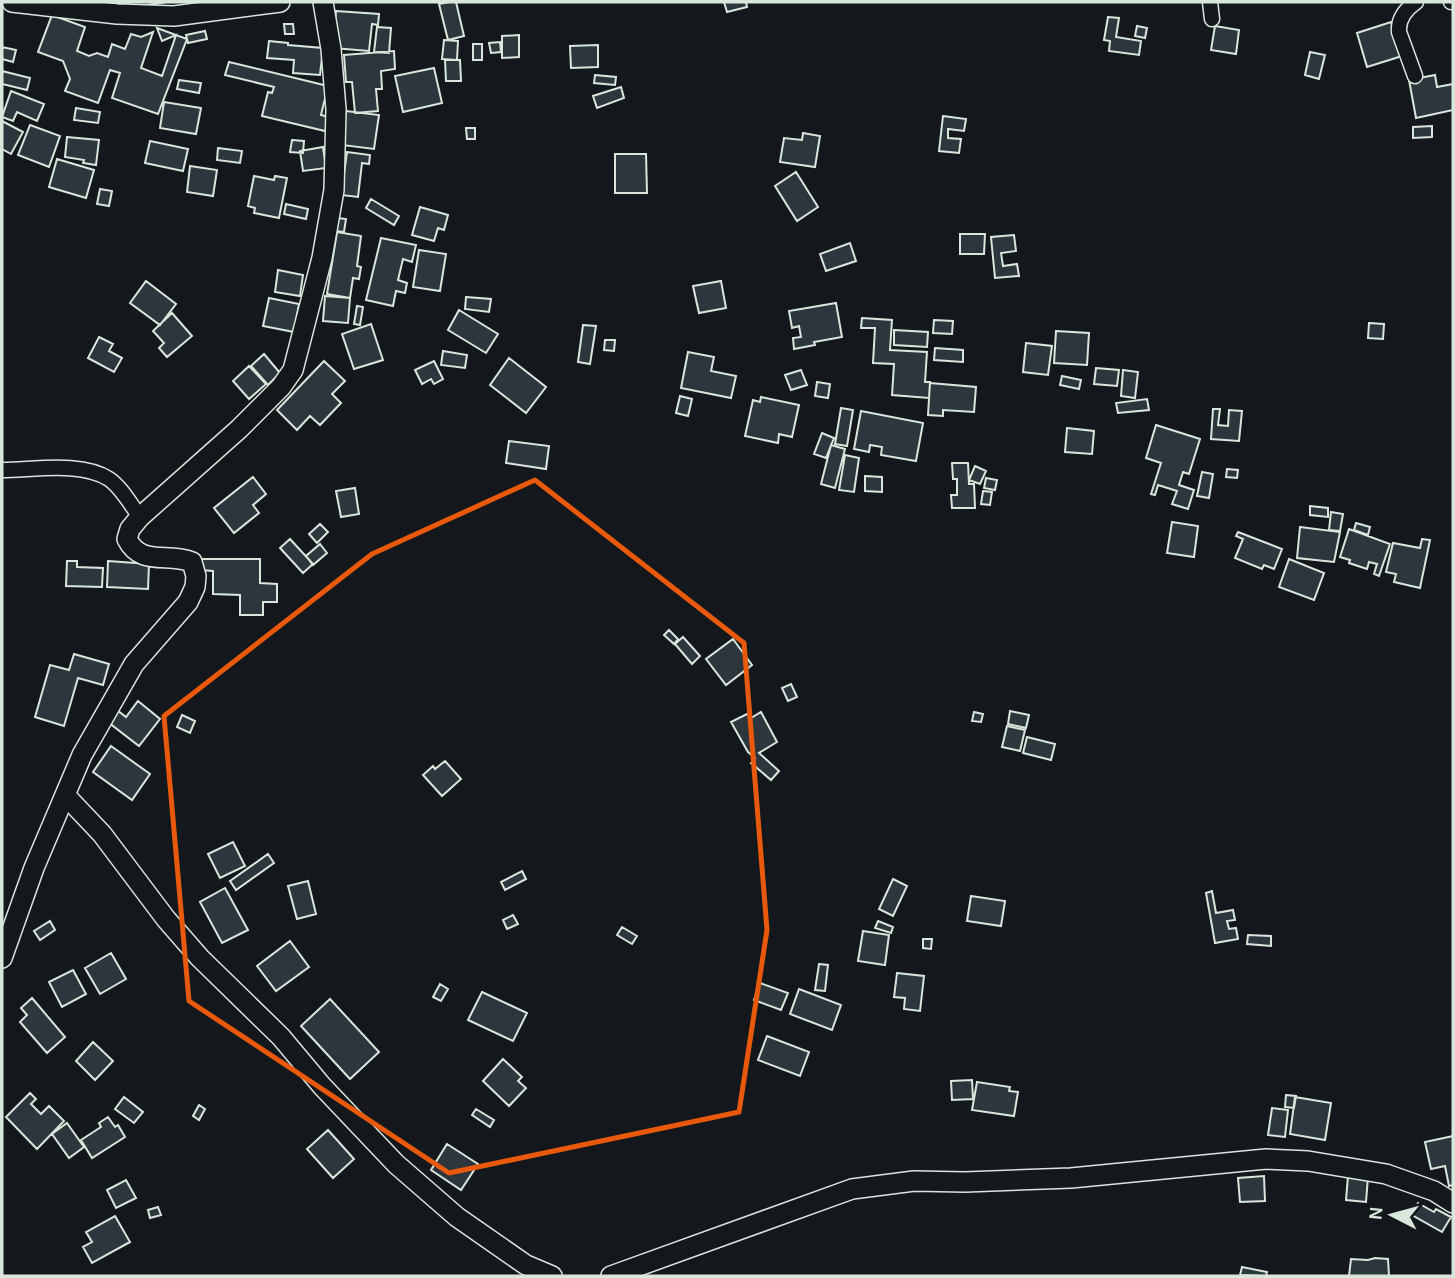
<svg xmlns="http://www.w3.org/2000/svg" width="1455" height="1278" viewBox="0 0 1455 1278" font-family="Karla,sans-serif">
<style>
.building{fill:#2c363c;stroke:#d8e6dc;stroke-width:2}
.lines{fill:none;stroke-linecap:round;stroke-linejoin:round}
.street-casing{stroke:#d8e6dc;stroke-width:17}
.secondary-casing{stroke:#d8e6dc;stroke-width:22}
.street{stroke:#14181c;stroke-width:14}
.secondary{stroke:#14181c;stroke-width:19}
.marked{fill:none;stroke:#e8590c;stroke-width:5;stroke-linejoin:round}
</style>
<rect width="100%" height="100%" fill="#14181c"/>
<!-- building -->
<path class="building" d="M 107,2 L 167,2 L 141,6 Z
M 449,2 L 456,2 L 464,36 L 448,40 L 439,4 Z
M 724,2 L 746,2 L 747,7 L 727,12 Z
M 336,11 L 379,14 L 378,25 L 372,24 L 369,51 L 333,48 Z
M 52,15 L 85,27 L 77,51 L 89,56 L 97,53 L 108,57 L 112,44 L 125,49 L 131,34 L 141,37 L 153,32 L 141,68 L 162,76 L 176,35 L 162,41 L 157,28 L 187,39 L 158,114 L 112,98 L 120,73 L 110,70 L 98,103 L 65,91 L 70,79 L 63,61 L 38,52 Z
M 1108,17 L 1119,18 L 1116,37 L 1141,41 L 1139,55 L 1109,51 L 1110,41 L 1104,40 Z
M 1391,22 L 1402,56 L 1367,67 L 1357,33 Z
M 284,24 L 293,24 L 294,34 L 285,34 Z
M 1137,26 L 1147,28 L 1145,38 L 1135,36 Z
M 1215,26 L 1239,30 L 1236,54 L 1211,50 Z
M 377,27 L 391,28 L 389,53 L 374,52 Z
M 205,31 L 207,39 L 188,43 L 186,35 Z
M 519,35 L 519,57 L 502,58 L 502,36 Z
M 444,40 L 458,41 L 457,60 L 442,59 Z
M 269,41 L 288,43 L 288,45 L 323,48 L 320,75 L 293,73 L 294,60 L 267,58 Z
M 500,42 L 501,52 L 491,53 L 489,43 Z
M 473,44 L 482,44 L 482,60 L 473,60 Z
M 598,45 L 598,67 L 571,68 L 570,46 Z
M 2,47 L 16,50 L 13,62 L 2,59 Z
M 394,51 L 395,69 L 381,71 L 382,89 L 376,89 L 378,111 L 355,113 L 352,82 L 346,82 L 344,55 Z
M 1310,52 L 1325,55 L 1319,79 L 1305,75 Z
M 445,60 L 460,60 L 461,81 L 446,81 Z
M 229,62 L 328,86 L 321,115 L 333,118 L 329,132 L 262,116 L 268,92 L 272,93 L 274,87 L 225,75 Z
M 434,68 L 442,103 L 403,112 L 395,76 Z
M 2,71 L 30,78 L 27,90 L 2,84 Z
M 595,75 L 616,77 L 615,85 L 594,83 Z
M 1435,75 L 1437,87 L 1453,84 L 1453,110 L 1416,118 L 1409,80 Z
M 179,80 L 201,83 L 199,93 L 177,89 Z
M 621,87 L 624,98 L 597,108 L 593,96 Z
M 11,91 L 44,104 L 37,121 L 17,112 L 13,121 L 2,117 Z
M 164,102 L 201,108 L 196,134 L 160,128 Z
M 76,108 L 100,112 L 98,123 L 74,120 Z
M 346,111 L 379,115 L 374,149 L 342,145 Z
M 943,116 L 966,119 L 964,131 L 948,129 L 948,138 L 961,139 L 959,153 L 939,151 Z
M 2,121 L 23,132 L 11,154 L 2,149 Z
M 30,125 L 60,136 L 49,167 L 18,155 Z
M 1432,126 L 1432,137 L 1413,138 L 1413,127 Z
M 466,128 L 475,128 L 475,139 L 467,139 Z
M 803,133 L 820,136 L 815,167 L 780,162 L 784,138 L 802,140 Z
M 67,137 L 99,140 L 96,165 L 83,163 L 84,160 L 65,157 Z
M 292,140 L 304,141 L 303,153 L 290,152 Z
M 150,141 L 188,149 L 183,171 L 145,163 Z
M 323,147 L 326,168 L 303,171 L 300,151 Z
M 218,148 L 242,151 L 240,163 L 217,160 Z
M 347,152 L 370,155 L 369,164 L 362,163 L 358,197 L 341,195 Z
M 615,154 L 646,154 L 647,193 L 615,193 Z
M 57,159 L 94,170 L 86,198 L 49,187 Z
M 190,166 L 217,170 L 213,196 L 187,192 Z
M 796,172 L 818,207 L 797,221 L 775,186 Z
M 254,176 L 274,180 L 275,176 L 287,178 L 279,218 L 254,213 L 255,208 L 248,206 Z
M 100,189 L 112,191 L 109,206 L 97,204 Z
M 371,199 L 399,216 L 394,225 L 366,208 Z
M 286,204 L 308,209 L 306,219 L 284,214 Z
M 420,207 L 448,215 L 444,230 L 438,228 L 434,241 L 412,235 Z
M 338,218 L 346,219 L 344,232 L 336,231 Z
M 337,232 L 361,236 L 357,266 L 361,267 L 359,279 L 353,278 L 350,298 L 327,294 Z
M 960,234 L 985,234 L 984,254 L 960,254 Z
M 1014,235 L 1016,251 L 1001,253 L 1003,266 L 1017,264 L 1019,276 L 995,278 L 991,237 Z
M 381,238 L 416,245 L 412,262 L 403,259 L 398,280 L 407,283 L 405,293 L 396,291 L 393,306 L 366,300 Z
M 850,243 L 856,261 L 826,271 L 820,254 Z
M 419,250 L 446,254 L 440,291 L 413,287 Z
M 278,270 L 303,275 L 300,296 L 275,292 Z
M 146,281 L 176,304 L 160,325 L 130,303 Z
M 721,281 L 726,308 L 699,313 L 693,286 Z
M 325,296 L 350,298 L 348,323 L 323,321 Z
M 466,297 L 491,299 L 489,312 L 465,309 Z
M 269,298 L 299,304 L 294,332 L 263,326 Z
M 836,303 L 842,337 L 814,342 L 815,345 L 794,349 L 793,338 L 801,337 L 799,326 L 792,328 L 789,311 Z
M 357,306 L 363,307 L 360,325 L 354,324 Z
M 459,310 L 498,334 L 486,353 L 448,330 Z
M 172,313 L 192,336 L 167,357 L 159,348 L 164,343 L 153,331 Z
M 862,318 L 892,320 L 890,350 L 927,352 L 925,382 L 930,382 L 929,398 L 892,395 L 894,364 L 873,363 L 875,328 L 861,328 Z
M 934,320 L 953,321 L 952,334 L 933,333 Z
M 1369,323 L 1384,324 L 1383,339 L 1368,338 Z
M 371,324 L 383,360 L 354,369 L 342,334 Z
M 583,325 L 596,326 L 590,364 L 578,362 Z
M 894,330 L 928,332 L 927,347 L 894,345 Z
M 1056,331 L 1089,333 L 1087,365 L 1054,363 Z
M 99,337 L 113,344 L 109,351 L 122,358 L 114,372 L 88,358 Z
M 605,340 L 615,340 L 614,351 L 604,350 Z
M 1026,343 L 1052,346 L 1048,375 L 1023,372 Z
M 935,348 L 963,350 L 963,362 L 934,360 Z
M 443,351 L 467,355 L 465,368 L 441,365 Z
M 688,352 L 714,357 L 711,371 L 736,376 L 731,398 L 681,388 Z
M 264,354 L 280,373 L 268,385 L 251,366 Z
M 509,358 L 546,387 L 526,413 L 490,385 Z
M 324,361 L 345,381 L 332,394 L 341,403 L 320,425 L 310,416 L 297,430 L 277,410 Z
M 434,361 L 443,379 L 434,384 L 431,379 L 422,384 L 415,370 Z
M 249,366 L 266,384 L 249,399 L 233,381 Z
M 1096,368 L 1119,370 L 1117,386 L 1094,384 Z
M 801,370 L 807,385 L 791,390 L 785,375 Z
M 1123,370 L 1138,372 L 1135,398 L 1121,396 Z
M 1062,376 L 1081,380 L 1079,389 L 1060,385 Z
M 817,382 L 830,384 L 828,398 L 815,396 Z
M 930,383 L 976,387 L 974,412 L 943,410 L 943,416 L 928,415 Z
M 680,396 L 692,399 L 688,416 L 676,413 Z
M 761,397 L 799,405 L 792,437 L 779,434 L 778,443 L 745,436 L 753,400 L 760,402 Z
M 1147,399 L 1149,410 L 1118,413 L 1116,403 Z
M 841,408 L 853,410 L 847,446 L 835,444 Z
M 1213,409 L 1220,409 L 1218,425 L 1228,426 L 1229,410 L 1242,411 L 1239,441 L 1211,439 Z
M 861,411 L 923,423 L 916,461 L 881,455 L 882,447 L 870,445 L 869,452 L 854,449 Z
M 1156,425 L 1200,439 L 1189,474 L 1183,472 L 1179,485 L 1194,490 L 1188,509 L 1172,504 L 1177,491 L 1158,485 L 1155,495 L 1151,494 L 1161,463 L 1146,458 Z
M 1067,428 L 1094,431 L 1092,454 L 1065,452 Z
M 822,433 L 834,438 L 826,458 L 814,454 Z
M 509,441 L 549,446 L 546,469 L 506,463 Z
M 831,445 L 845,449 L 835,488 L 821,484 Z
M 845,455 L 859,458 L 854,492 L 839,490 Z
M 952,463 L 968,463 L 969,484 L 974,484 L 975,508 L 952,508 L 951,495 L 957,495 L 957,479 L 953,479 Z
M 975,466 L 986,471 L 980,484 L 969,480 Z
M 1227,469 L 1238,470 L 1237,478 L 1226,477 Z
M 1202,472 L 1213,474 L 1209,498 L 1197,496 Z
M 865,476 L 882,477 L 882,492 L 865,491 Z
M 253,477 L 266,494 L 253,505 L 259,513 L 234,533 L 214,508 Z
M 986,478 L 997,480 L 995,490 L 984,488 Z
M 355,488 L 359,514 L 341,517 L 336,491 Z
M 983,491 L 992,492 L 990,505 L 981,504 Z
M 1310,506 L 1328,508 L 1328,517 L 1310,515 Z
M 1331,512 L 1343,514 L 1340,531 L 1329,530 Z
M 1172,522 L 1198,526 L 1194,557 L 1167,553 Z
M 1356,523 L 1370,527 L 1368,535 L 1354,530 Z
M 320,524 L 328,532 L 317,543 L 309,534 Z
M 1300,527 L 1340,532 L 1334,562 L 1297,558 Z
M 1349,529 L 1390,544 L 1379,576 L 1374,574 L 1377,564 L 1369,562 L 1367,569 L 1349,563 L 1350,560 L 1340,557 Z
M 1238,532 L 1282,549 L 1274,569 L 1264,565 L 1262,569 L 1235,558 L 1243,539 L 1236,536 Z
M 290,539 L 313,564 L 303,573 L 280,548 Z
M 1422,539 L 1430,540 L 1420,588 L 1394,582 L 1396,574 L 1386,572 L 1393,543 L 1420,548 Z
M 320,544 L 327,553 L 313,565 L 306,556 Z
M 199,559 L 260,559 L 260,583 L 277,584 L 277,602 L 263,602 L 263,615 L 240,615 L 240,595 L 213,594 L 213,571 L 199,570 Z
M 1289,559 L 1324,573 L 1314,600 L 1279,587 Z
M 67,561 L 77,561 L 77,567 L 103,568 L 102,587 L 66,586 Z
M 108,561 L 149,564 L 148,589 L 107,587 Z
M 669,630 L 678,639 L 674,644 L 664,635 Z
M 683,637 L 700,656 L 692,664 L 675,644 Z
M 733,639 L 752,665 L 726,685 L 706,659 Z
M 74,654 L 109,664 L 103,685 L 78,678 L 64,726 L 35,717 L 50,665 L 69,670 Z
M 791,684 L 797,697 L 788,701 L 782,688 Z
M 138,701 L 160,719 L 139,746 L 104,719 L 113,707 L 126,717 Z
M 1010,711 L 1029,715 L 1026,728 L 1008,724 Z
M 761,712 L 777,742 L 759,753 L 779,771 L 771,780 L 751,763 L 755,758 L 748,752 L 731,722 L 747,714 L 751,718 Z
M 974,712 L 983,714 L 981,722 L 972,721 Z
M 182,715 L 195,721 L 190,733 L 177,727 Z
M 1007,726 L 1025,730 L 1020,751 L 1002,747 Z
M 1027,737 L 1055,744 L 1051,760 L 1023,753 Z
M 111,746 L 150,774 L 132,800 L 93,772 Z
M 445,761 L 461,779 L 442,796 L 423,775 L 433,766 L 435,769 Z
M 233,842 L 245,866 L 220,878 L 208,854 Z
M 268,854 L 274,863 L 236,890 L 230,881 Z
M 522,871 L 526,879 L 505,890 L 501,882 Z
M 893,879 L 907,886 L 893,916 L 879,909 Z
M 308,881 L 316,914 L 297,919 L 288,886 Z
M 225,888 L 248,930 L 222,943 L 200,902 Z
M 1212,891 L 1216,913 L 1233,910 L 1235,920 L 1227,921 L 1229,929 L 1236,928 L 1238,939 L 1215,943 L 1206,893 Z
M 971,896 L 1005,901 L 1001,926 L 967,921 Z
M 513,915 L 518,924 L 507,929 L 503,920 Z
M 50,921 L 55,930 L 40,940 L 34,931 Z
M 878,921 L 893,927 L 891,933 L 875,928 Z
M 622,927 L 637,936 L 632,944 L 617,935 Z
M 863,931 L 889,935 L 885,965 L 858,961 Z
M 1248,935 L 1271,936 L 1271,946 L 1247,944 Z
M 923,939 L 932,939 L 931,949 L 923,948 Z
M 290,941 L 309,967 L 276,991 L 257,966 Z
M 111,953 L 126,979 L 100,994 L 85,968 Z
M 819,964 L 828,965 L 825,991 L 815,990 Z
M 73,970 L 86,994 L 62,1007 L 49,982 Z
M 897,973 L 924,976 L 920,1011 L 904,1009 L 905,998 L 894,997 Z
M 760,983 L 788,993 L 781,1010 L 754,1000 Z
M 440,984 L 448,989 L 441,1001 L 433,997 Z
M 799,989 L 841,1005 L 832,1030 L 790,1014 Z
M 482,992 L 527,1013 L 513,1041 L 468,1020 Z
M 32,998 L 65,1037 L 47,1053 L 20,1022 L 27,1015 L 21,1008 Z
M 330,999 L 379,1052 L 350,1079 L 301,1026 Z
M 767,1036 L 809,1052 L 800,1076 L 758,1060 Z
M 93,1042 L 113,1061 L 95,1080 L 76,1061 Z
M 503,1059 L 522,1077 L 518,1081 L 526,1088 L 509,1106 L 483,1081 Z
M 972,1080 L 973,1099 L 952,1100 L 951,1081 Z
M 977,1082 L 1010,1087 L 1009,1091 L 1018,1092 L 1014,1116 L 972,1110 Z
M 30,1093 L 36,1099 L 31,1104 L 41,1114 L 49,1106 L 64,1121 L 37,1149 L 6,1117 Z
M 1286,1095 L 1296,1096 L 1294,1108 L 1285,1107 Z
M 124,1097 L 143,1112 L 134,1123 L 115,1109 Z
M 1295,1097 L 1331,1103 L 1325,1140 L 1290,1134 Z
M 199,1105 L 205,1109 L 199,1120 L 193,1116 Z
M 1272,1108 L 1288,1110 L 1285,1137 L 1268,1135 Z
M 476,1109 L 494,1120 L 490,1127 L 472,1115 Z
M 108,1117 L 115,1127 L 118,1125 L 125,1137 L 92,1158 L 81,1140 L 101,1127 L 99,1123 Z
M 67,1123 L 84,1147 L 69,1158 L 52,1134 Z
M 328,1130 L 354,1159 L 333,1178 L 307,1149 Z
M 1453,1136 L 1453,1185 L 1449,1186 L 1445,1166 L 1431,1169 L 1425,1142 Z
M 447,1144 L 478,1164 L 461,1190 L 431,1170 Z
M 1264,1176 L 1265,1201 L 1240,1202 L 1238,1178 Z
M 1348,1176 L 1368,1177 L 1366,1202 L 1346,1200 Z
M 126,1180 L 136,1198 L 116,1208 L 107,1190 Z
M 1418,1203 L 1434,1212 L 1436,1209 L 1451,1217 L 1442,1232 L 1412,1215 Z
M 158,1207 L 161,1215 L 150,1218 L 148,1210 Z
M 115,1216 L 130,1242 L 92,1263 L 83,1247 L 92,1242 L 86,1232 Z
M 1375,1258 L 1388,1259 L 1389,1276 L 1349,1276 L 1351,1259 L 1368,1260 Z
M 1242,1267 L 1267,1272 L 1266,1276 L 1240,1275 Z"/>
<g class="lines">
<!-- street casing -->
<g class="street-casing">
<path id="street" d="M 1210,2 L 1212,19
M 1451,2 L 1453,2
M 1415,76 L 1399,32 C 1398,19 1406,9 1416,2
M 2,470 C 33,470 82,461 109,479 C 121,487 131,505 140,517"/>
</g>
<!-- secondary casing -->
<g class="secondary-casing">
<path id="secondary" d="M 12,2 L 117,14 L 174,16 L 280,2
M 65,795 L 102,834 L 166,919 L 200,958 L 281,1037 L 322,1086 L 396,1164 L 457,1217 L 526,1265 L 552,1276
M 2,958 L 34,868 L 82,755 L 134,664 L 188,602 L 195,587 L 196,576 L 192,562 C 168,552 141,567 127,539 L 130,529 L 140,517 L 239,429 L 281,387 L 293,370 L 322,258 L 334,190 L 336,109 L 331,49 L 323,2
M 611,1276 L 852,1189 L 914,1181 L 965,1182 L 1071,1178 L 1266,1159 L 1308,1161 L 1386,1174 L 1434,1191 L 1453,1203"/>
</g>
<!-- street -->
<use href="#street" class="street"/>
<!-- secondary -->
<use href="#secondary" class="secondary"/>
</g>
<!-- marked area -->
<path class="marked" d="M 535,480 L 744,643 L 767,930 L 739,1112 L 449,1173 L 189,1001 L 164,716 L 372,554 Z"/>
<!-- border -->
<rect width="1455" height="1278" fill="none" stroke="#d8e6dc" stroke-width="7"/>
<!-- north arrow -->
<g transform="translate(1392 1215) rotate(276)" stroke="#14181c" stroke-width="5" paint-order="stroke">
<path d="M0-5L12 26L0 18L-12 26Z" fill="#d8e6dc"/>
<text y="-10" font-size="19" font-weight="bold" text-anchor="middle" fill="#d8e6dc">N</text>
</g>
</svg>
